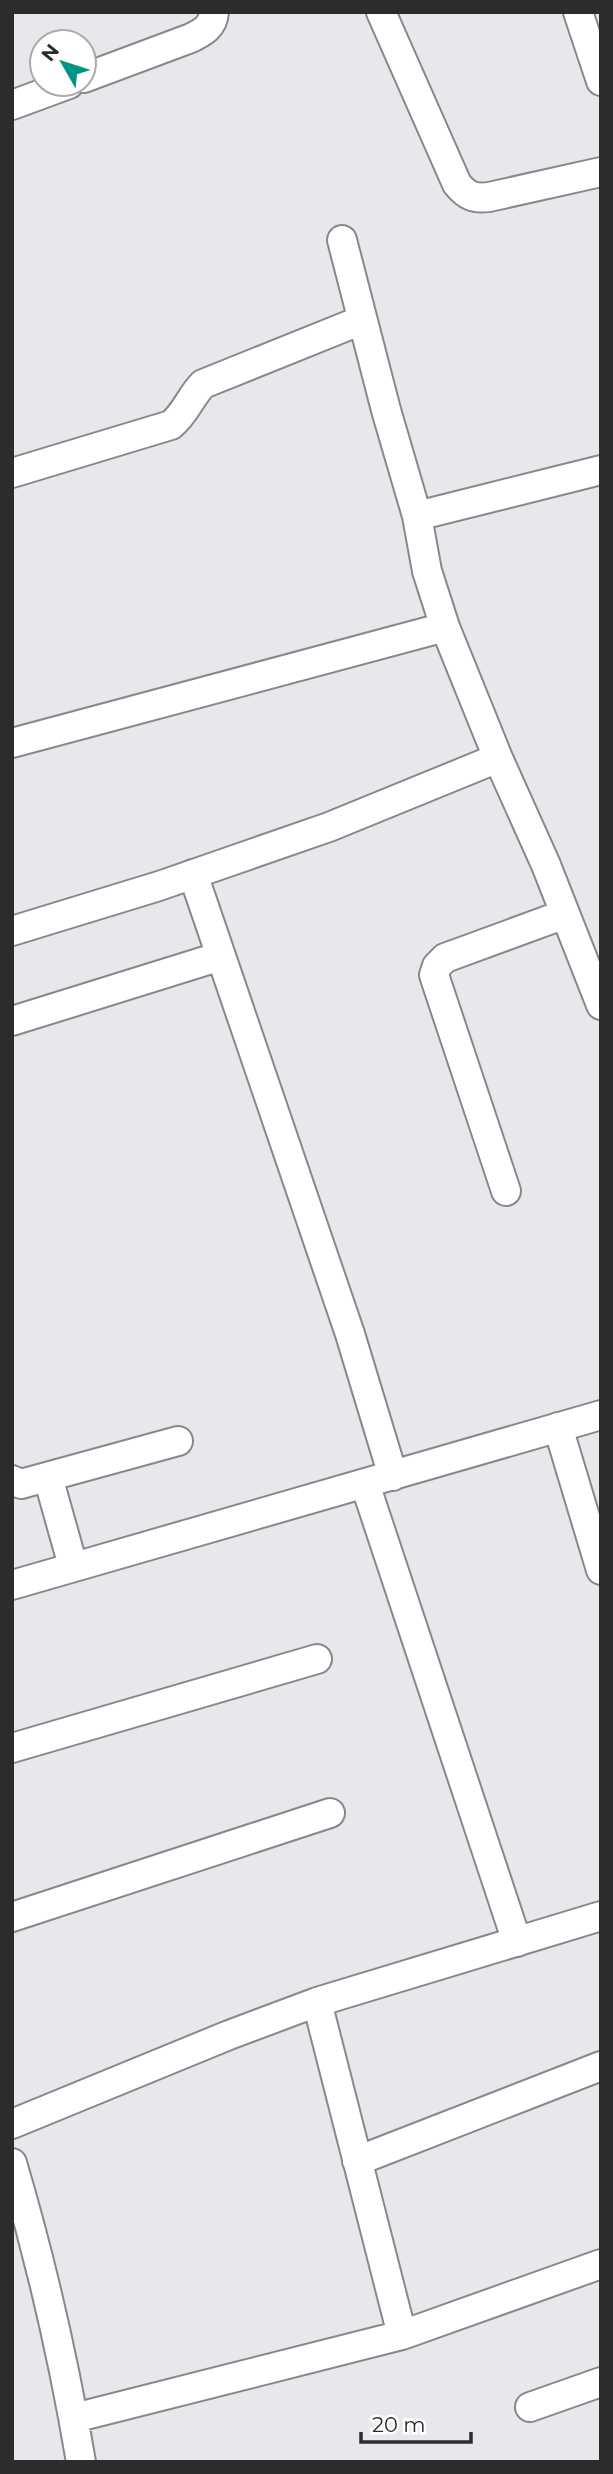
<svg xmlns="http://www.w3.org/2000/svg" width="613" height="2474" viewBox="0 0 613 2474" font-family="Montserrat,sans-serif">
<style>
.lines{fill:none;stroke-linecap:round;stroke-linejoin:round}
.street-casing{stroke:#87888b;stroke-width:32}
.street{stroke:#fff;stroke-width:28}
</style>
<rect width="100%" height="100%" fill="#e8e8ec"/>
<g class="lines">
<!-- street casing -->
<g class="street-casing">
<path id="street" d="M 381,12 L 457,184 C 467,196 474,199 489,197 L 601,172
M 578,12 L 601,81
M 84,78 L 191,38 C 203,32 213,27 214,12
M 12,105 L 69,84
M 342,240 L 386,410 L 417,516 L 427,571 L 445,627 L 498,758 L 546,865 L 601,1005
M 12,473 L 171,425 C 186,413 190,397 203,384 L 362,320
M 417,516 L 601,470
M 12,743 L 445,627
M 193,874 L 350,1334 L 393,1476
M 12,931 L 159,886 L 329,827 L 498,758
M 12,1021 L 221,956
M 506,1191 L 434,975 L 437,966 L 445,958 L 565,914
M 558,1427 L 601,1570
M 48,1477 L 73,1566
M 12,1480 L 21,1484 L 178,1441
M 365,1484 L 517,1942
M 12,1585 L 601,1415
M 12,1748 L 317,1659
M 12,1917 L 330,1813
M 317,2002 L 402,2335
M 12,2124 L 229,2035 L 317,2002 L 601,1916
M 357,2161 L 601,2066
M 12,2163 C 41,2261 64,2361 81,2462
M 530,2407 L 601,2382
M 74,2418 L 402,2335 L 601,2264"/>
</g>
<!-- street -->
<use href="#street" class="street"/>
</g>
<!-- border -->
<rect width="613" height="2474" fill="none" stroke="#2c2c2d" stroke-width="28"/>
<!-- north arrow -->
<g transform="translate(63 63) rotate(309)"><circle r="33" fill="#ffffff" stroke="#ababab" stroke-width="2"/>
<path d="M0-5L12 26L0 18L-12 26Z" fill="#009484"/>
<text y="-10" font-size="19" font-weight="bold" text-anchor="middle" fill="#2c2c2d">N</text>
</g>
<!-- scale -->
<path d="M361 2432v10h110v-10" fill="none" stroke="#2c2c2d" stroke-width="3.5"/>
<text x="372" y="2432" font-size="21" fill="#2c2c2d" stroke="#ffffff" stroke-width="5" paint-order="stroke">20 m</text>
</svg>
